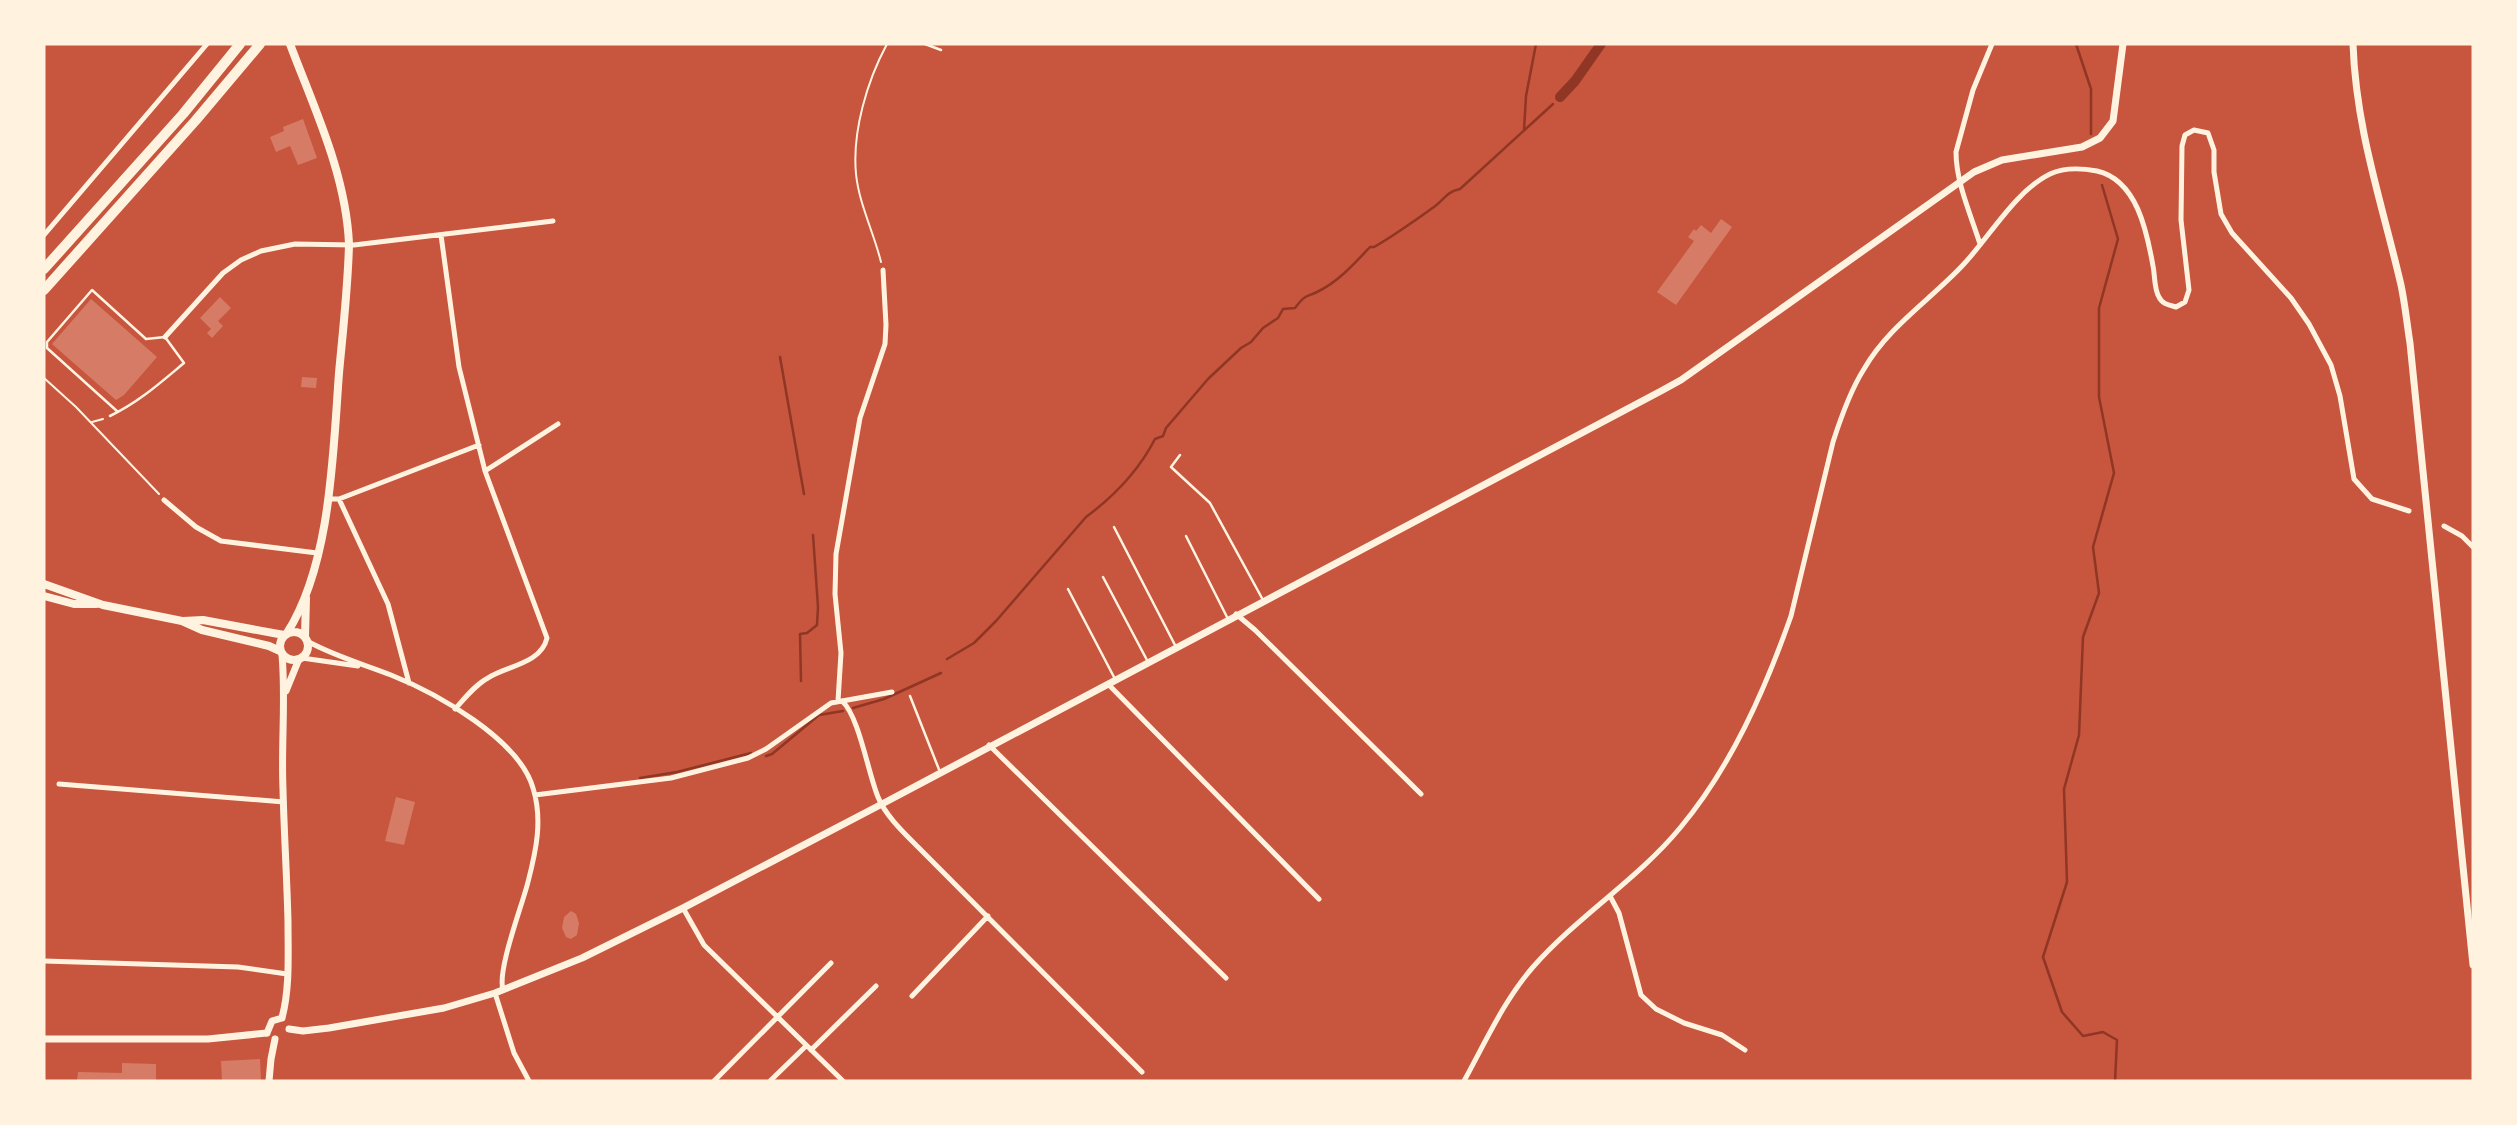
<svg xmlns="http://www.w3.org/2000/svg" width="2517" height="1125" viewBox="0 0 2517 1125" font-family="Signika,sans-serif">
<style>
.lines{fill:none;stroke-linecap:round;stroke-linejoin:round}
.stream{stroke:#8f3625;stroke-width:2.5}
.canal{stroke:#8f3625;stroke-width:10}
.building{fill:#d67c66}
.path{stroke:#fff3e0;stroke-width:2}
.service{stroke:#fff3e0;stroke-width:2.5}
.minor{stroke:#fff3e0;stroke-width:5}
.tertiary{stroke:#fff3e0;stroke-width:7}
.secondary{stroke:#fff3e0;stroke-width:8}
.motorway{stroke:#fff3e0;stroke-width:10}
</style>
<rect width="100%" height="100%" fill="#c8553d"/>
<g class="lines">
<!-- stream -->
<path class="stream" d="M 2076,44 L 2091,89 L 2091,134
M 1524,130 L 1526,96 L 1536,44
M 2102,185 L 2118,239 L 2099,308 L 2099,397 L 2114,473 L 2093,547 L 2099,593 L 2083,637 L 2079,735 L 2064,789 L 2067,882 L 2043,957 L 2062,1012 L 2083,1036 L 2103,1032 L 2117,1040 L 2115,1081
M 780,357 L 804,494
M 947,659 L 974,643 L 996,621 L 1086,517 C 1113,497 1139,470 1155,439 L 1163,436 L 1166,428 L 1208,379 L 1241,348 L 1251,342 L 1263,328 L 1278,318 L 1283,309 L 1295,308 C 1305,295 1304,298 1317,292 C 1338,282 1355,263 1370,247 L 1374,247 C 1395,235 1414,221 1434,207 C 1445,199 1446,192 1460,189 L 1553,104
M 801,681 L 800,634 L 807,633 L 817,625 L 818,607 L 813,535
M 853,708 L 884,699 L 941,673
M 766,756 L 772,754 L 819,715 L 843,711
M 640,778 L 677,772 L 751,753"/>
<!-- canal -->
<path class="canal" d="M 1560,97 L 1575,81 L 1601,44"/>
</g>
<!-- building -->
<path class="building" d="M 303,119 L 317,158 L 298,165 L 290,146 L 276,152 L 270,137 L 284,131 L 283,127 Z
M 1721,219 L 1732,227 L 1676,305 L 1657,292 L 1694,241 L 1688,237 L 1694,229 L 1696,231 L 1701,225 L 1711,233 Z
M 220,297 L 231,308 L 218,321 L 223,326 L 212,338 L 207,333 L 211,329 L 200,318 Z
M 91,299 L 157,357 L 124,395 L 116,400 L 52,344 Z
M 302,377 L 317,378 L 316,388 L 301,387 Z
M 396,797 L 415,802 L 404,845 L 385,841 Z
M 571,911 L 576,914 L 579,923 L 577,935 L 571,939 L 566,937 L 562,928 L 564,917 Z
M 260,1059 L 261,1081 L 222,1081 L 221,1061 Z
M 122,1063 L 156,1064 L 156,1081 L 77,1081 L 78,1072 L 122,1073 Z"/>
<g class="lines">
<!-- path -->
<path class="path" d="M 881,262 C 874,233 859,204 856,174 C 852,132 867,81 887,44
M 44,378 L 76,407 L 159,494
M 92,422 L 103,419"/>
<!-- service -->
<path class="service" d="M 925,44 L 941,50
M 110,416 C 139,402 160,383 184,363 L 165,337 L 146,339 L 92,290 L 47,342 L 47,348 L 118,412
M 1180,455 L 1171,467 L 1210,503 L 1263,600
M 1114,527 L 1176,647
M 1186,536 L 1228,619
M 1103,577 L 1148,662
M 1068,589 L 1115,679
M 910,696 L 940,772"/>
<!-- minor -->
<path class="minor" d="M 44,235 L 207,44
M 441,235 L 459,367 L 485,471 L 547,638 C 541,664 506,666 488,678 C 475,685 465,698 455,709
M 1980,244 C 1971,215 1956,183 1956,152 L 1973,90 L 1992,44
M 165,337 L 223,273 L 241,260 L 261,251 L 295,244 L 354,245 L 553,221
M 485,471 L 558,424
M 328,499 L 339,499 L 479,445
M 339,499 L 388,604 L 409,683
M 164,500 L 196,527 L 221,541 L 317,553
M 2444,526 L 2462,536 L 2473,547
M 1236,614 L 1255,630 L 1421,794
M 307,641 C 334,656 363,664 391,675 C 436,693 519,739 533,788 C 543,820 536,851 528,882 C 522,906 497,970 503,990
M 302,658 L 358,666
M 1108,684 L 1319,899
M 838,701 L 841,653 L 835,594 L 836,554 L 860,418 L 885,344 L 886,325 L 883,270
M 842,701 C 859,716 868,773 878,797 C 885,815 904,833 918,847 L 1142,1072
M 989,745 L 1226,978
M 59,784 L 284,802
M 535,795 L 671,778 L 748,758 L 766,749 L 831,703 L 892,692
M 1610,896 L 1619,913 L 1641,995 L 1656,1009 L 1684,1023 L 1722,1035 L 1745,1050
M 683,908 L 704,945 L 843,1081
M 44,961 L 238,967 L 287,974
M 495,993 L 514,1053 L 529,1081
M 912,996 L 988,916
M 811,1050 L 876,986
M 714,1081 L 831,963
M 770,1081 L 806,1046
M 1464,1081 C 1485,1043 1504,1000 1533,967 C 1578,916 1637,880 1680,828 C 1731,767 1765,690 1791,616 L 1833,442 C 1841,417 1850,391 1864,369 C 1888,327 1930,300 1962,266 C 1989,238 2015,191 2050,174 C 2065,167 2081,168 2097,171 C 2137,180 2147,232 2153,266 C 2155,275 2154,289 2159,297 C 2162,304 2169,305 2176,307 L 2185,302 L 2189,290 L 2181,220 L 2182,146 L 2185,135 L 2194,130 L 2208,133 L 2214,150 L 2214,172 L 2221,214 L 2232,233 L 2291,298 L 2309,324 L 2331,365 L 2340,396 L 2354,479 L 2372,499 L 2409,511"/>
<!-- tertiary -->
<path class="tertiary" d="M 2353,44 C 2356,130 2382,203 2401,285 C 2405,304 2407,324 2410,343 L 2473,965
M 286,691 L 299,659
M 282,1018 C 290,988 288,954 288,922 C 287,878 284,833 283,789 C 281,744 286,699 282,655
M 289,1029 L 303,1031 L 329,1028 L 444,1008 L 495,993 L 582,958 L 683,908 L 882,804 L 1661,391 L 1681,380 L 1974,172 L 2002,160 L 2082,147 L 2100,138 L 2113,121 L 2123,44
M 267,1033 L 272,1021 L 282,1018
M 44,1039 L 208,1039 L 267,1033
M 269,1081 L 271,1059 L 275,1039"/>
<!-- secondary -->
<path class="secondary" d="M 44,584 L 103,605 L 182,621 L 202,630 L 269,646 L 280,651
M 44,596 L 74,604 L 96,604
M 183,621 L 203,620 L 284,635
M280 646a14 14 0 1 1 28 0a14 14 0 1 1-28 0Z
M 287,633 C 331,564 333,453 339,373 C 343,330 348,287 349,244 C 346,174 314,108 290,44
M 305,637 L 306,598"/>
<!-- motorway -->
<path class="motorway" d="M 44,269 L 183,114 L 240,44
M 44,290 L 196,120 L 260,44"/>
</g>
<!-- border -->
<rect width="2517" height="1125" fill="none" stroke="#fff3e0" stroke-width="91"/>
</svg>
